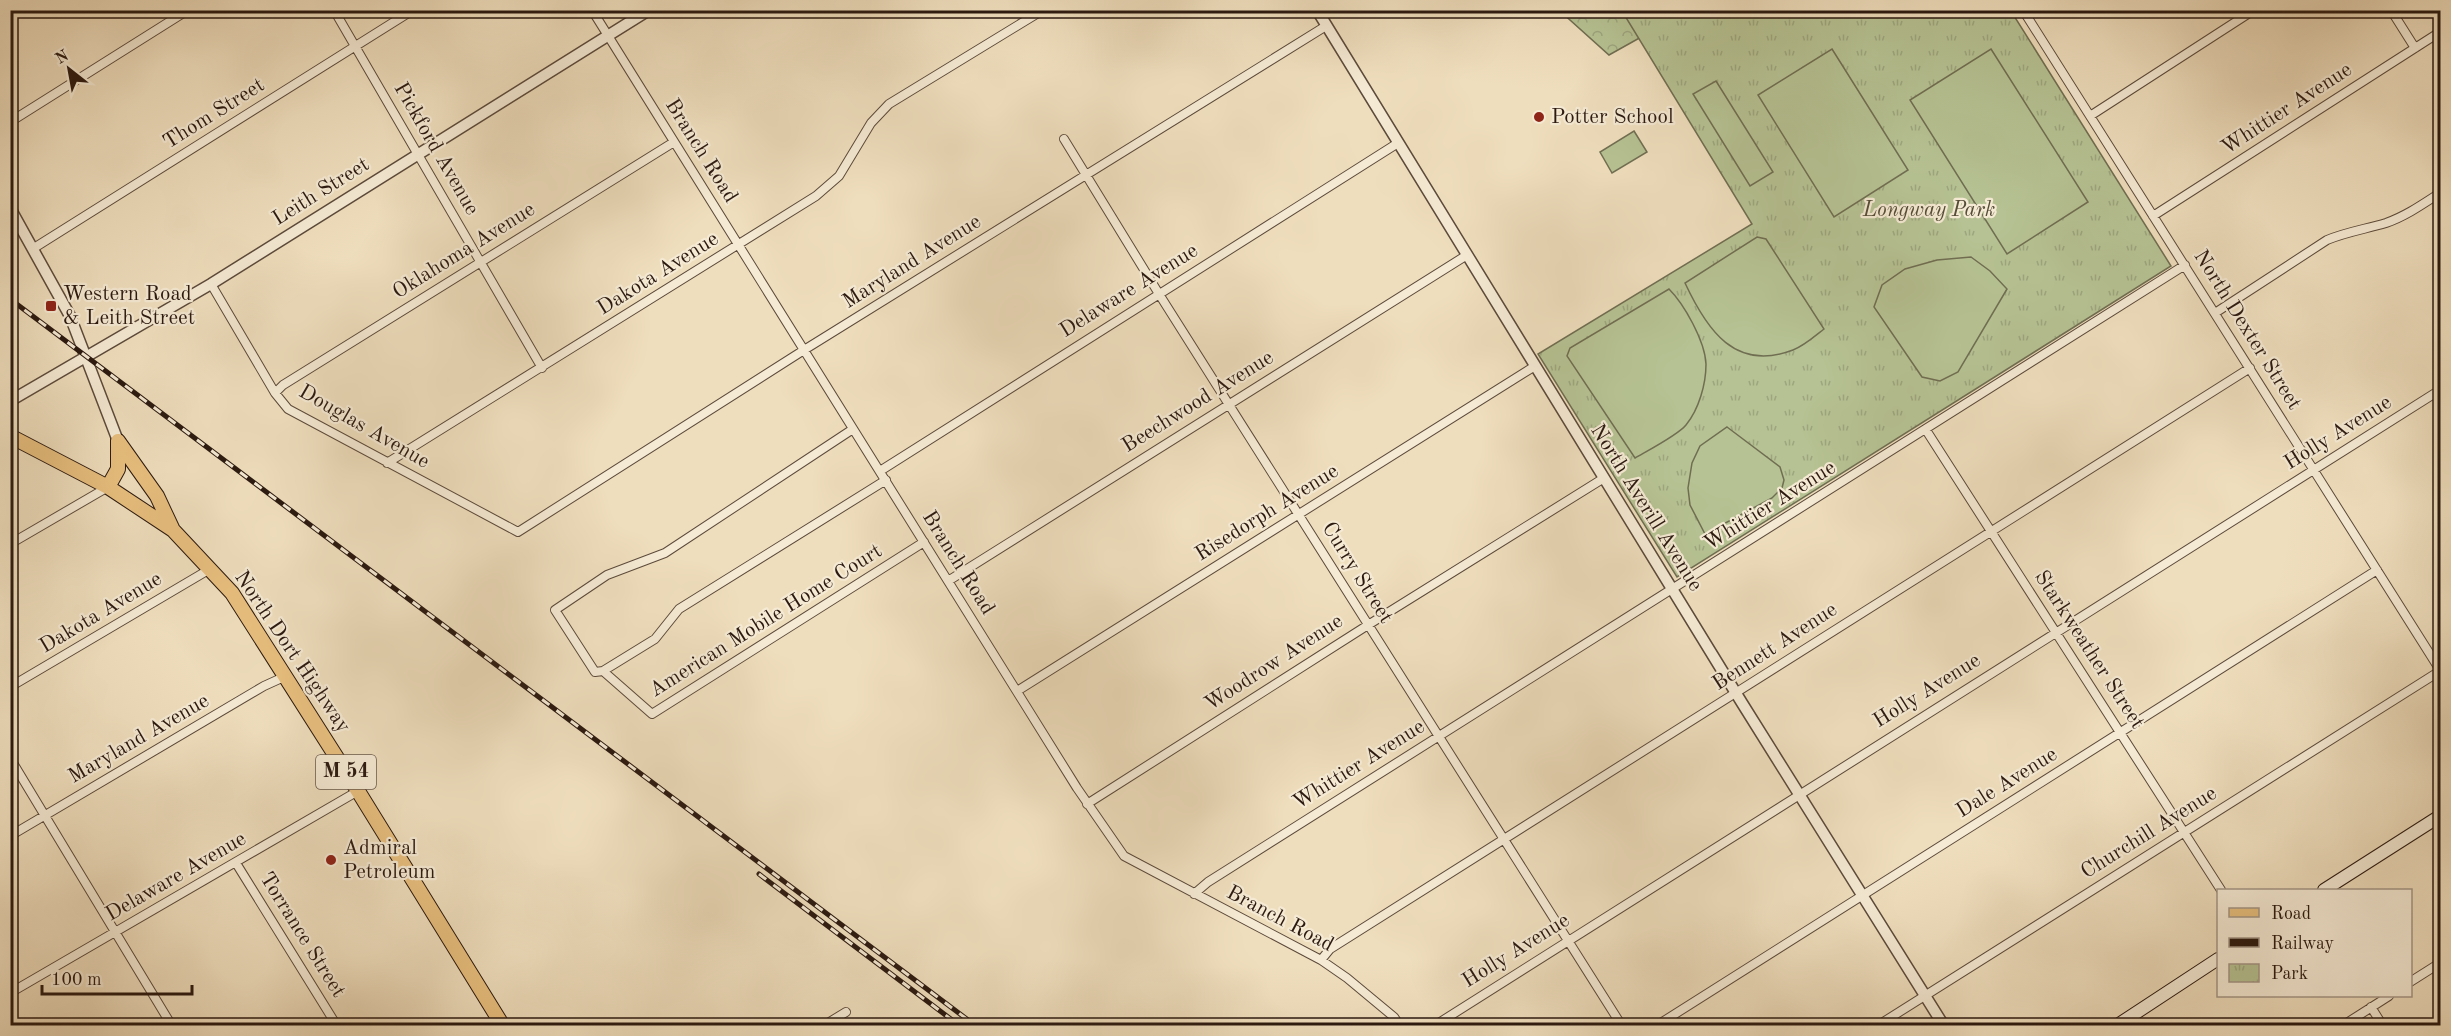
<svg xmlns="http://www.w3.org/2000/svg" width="2451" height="1036" viewBox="0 0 2451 1036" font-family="'Old Standard TT',serif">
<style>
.forest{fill:url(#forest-crowns);stroke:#706e52;stroke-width:1.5}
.park{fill:url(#park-tufts);stroke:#706e52;stroke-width:1.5}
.pitch{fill:#b6c293;stroke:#706e52;stroke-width:1.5}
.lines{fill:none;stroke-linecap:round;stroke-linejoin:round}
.minor-casing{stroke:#5c4a3b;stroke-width:10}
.tertiary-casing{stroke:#5c4a3b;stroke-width:13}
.secondary-casing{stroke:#2b1910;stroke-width:14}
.primary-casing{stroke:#2b1910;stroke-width:16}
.minor{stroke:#f5ead4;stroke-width:8}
.tertiary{stroke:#f5ead4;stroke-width:10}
.secondary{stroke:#f5ead4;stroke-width:12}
.primary{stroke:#e8bf7e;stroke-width:14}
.rail-casing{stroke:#2b1910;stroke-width:5}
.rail{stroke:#f5ead4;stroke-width:3;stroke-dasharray:9;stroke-linecap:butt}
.poi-dot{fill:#8f2418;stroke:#f5ead4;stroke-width:2}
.labels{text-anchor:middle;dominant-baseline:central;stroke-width:4.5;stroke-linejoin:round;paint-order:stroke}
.shield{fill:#f5ead4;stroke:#68584b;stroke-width:1.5}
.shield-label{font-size:20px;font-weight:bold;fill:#2b1910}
.street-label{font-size:21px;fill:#2b1910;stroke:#f5ead4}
.poi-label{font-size:21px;fill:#2b1910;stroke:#f5ead4;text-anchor:start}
.park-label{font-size:21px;font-style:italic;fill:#554c37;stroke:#f5ead4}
</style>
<defs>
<pattern id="forest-crowns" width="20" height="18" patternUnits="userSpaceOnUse" patternTransform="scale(1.5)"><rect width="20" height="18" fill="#b6c293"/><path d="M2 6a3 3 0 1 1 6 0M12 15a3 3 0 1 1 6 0" fill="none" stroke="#9da67e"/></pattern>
<pattern id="park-tufts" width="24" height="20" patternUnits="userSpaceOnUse" patternTransform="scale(1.5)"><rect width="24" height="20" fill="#b6c293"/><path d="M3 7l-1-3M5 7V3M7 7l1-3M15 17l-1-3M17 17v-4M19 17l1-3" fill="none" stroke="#9da67e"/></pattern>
</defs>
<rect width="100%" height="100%" fill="#efdebd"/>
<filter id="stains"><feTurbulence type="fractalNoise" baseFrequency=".00333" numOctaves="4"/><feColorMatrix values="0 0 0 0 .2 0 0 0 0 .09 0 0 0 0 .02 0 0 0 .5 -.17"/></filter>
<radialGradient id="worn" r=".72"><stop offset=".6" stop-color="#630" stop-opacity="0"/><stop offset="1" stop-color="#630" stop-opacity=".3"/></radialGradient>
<!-- forest -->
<path class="forest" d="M 1560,11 L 1774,11 L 1668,22 L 1609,55 Z"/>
<!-- park -->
<path class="park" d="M 1622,11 L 2011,11 L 2171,266 L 1677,577 L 1538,354 L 1752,224 Z"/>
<!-- pitch -->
<path class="pitch" d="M 1832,49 L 1908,170 L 1834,217 L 1758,95 Z
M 1991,49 L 2088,202 L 2007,254 L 1910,100 Z
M 1716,81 L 1773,172 L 1750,186 L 1693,94 Z
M 1634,131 L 1647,152 L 1612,173 L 1600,152 Z
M 1757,237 L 1766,239 L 1824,329 C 1815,336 1804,346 1793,350 C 1735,372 1707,330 1685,283 Z
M 1971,257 L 1990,271 L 2007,289 L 1958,372 L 1940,381 L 1922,377 L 1874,307 L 1882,285 L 1905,269 L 1937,260 Z
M 1669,289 C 1684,304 1705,341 1706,364 C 1706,384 1699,409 1686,425 C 1678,435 1647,451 1635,458 L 1567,356 L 1570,348 Z
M 1727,427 L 1780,467 L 1784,480 L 1782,488 L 1772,498 L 1705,534 L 1690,505 L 1688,488 L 1692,463 L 1700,446 Z"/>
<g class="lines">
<!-- minor casing -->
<g class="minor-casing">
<path id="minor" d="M 334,10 L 542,368
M 592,10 L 1077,788 L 1124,856 L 1321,960 L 1347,978 L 1394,1017 L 1400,1026
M 2023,10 L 2440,670
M 2391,10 L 2415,48
M 2090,116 L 2254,10
M 10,122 L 188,10
M 1064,139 L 1159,294 L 1622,1026
M 2153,216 L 2440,32
M 34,248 L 413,10
M 211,284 L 275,393 L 288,409 L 518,532 L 804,350 L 1326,26
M 2215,313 L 2327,240 C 2346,232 2366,229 2386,223 C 2406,216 2423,204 2440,193
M 275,393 L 283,385 L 674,142
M 853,429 L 665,553 L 607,575 L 555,610 L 595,672 L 603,671 L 655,639 L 679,609 L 886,480
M 1926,430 L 2221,890
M 387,463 L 816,196 L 839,176 L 871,123 L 889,104 L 1043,10
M 880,471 L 1398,143
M 10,544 L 108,487
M 948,581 L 1467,255
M 603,671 L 652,714 L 924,542
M 10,687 L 210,569
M 1017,691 L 1535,366
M 10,758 L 172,1026
M 1087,804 L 1368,625 L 1604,478
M 10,836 L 264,686 L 286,676
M 236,863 L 337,1026
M 1194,894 L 1208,882 L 2185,265
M 1321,960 L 1330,949 L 2250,368
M 2410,982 L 2440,963
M 10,993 L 358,791
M 2371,1007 L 2383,1026
M 10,1025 L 11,1026
M 823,1026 L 846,1012
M 1434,1026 L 2440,390
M 1656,1026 L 2377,570
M 1877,1026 L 2440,671
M 2342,1026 L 2389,996"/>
</g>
<!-- tertiary casing -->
<g class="tertiary-casing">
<path id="tertiary" d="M 1317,10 L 1742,703 L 1944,1026
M 10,208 L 70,316 L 118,441
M 10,401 L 211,284 L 649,10"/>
</g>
<!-- secondary casing -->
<g class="secondary-casing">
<path id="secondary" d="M 2324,890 L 2440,816
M 2116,1026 L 2218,959"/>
</g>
<!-- primary casing -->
<g class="primary-casing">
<path id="primary" d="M 10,436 L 108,487 L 173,530 L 232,593 L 358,791 L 503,1026
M 118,441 L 157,496 L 172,528
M 108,487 L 118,469 L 118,441"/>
</g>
<!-- minor -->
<use href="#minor" class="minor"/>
<!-- tertiary -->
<use href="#tertiary" class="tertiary"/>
<!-- secondary -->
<use href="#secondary" class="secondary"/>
<!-- primary -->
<use href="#primary" class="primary"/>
<!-- rail casing -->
<g class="rail-casing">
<path id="rail" d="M 10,299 L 976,1026
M 759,874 L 960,1026"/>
</g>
<!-- rail -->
<use href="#rail" class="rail"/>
</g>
<!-- markers -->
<g class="poi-dot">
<circle cx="1539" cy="117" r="6"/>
<rect x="45" y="300" width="12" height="12" rx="3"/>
<circle cx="331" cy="860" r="6"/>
</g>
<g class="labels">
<!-- shield labels -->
<rect class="shield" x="316" y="755" width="60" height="34" rx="4.5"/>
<g class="shield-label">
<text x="346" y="772">M 54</text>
</g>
<!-- street labels -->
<g class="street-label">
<text transform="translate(2287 109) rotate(-33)">Whittier Avenue</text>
<text transform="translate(214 114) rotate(-32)">Thom Street</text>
<text transform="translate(436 149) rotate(60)">Pickford Avenue</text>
<text transform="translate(701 151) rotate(58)">Branch Road</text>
<text transform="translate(321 192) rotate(-32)">Leith Street</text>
<text transform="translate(464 251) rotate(-32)">Oklahoma Avenue</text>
<text transform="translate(912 262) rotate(-32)">Maryland Avenue</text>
<text transform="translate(658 274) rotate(-32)">Dakota Avenue</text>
<text transform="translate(1129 291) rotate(-32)">Delaware Avenue</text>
<text transform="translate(2247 330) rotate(58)">North Dexter Street</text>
<text transform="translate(1198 402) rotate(-32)">Beechwood Avenue</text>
<text transform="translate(364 427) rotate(30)">Douglas Avenue</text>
<text transform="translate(2338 433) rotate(-32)">Holly Avenue</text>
<text transform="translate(1770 506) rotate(-32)">Whittier Avenue</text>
<text transform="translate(1646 508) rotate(58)">North Averill Avenue</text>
<text transform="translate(1267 513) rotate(-32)">Risedorph Avenue</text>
<text transform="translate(958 563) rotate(58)">Branch Road</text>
<text transform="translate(1357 573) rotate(58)">Curry Street</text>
<text transform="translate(101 613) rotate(-31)">Dakota Avenue</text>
<text transform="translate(766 621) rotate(-32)">American Mobile Home Court</text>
<text transform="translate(1775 647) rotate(-33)">Bennett Avenue</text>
<text transform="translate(2089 650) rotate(57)">Starkweather Street</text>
<text transform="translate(292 652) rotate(56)">North Dort Highway</text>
<text transform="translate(1274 663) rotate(-33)">Woodrow Avenue</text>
<text transform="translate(1927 691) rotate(-32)">Holly Avenue</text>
<text transform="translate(139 739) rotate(-30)">Maryland Avenue</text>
<text transform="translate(1359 765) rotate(-32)">Whittier Avenue</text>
<text transform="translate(2007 783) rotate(-32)">Dale Avenue</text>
<text transform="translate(2149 833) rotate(-32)">Churchill Avenue</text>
<text transform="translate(176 877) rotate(-30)">Delaware Avenue</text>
<text transform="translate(1280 919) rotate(28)">Branch Road</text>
<text transform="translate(302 935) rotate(58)">Torrance Street</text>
<text transform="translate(1516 951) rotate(-32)">Holly Avenue</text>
</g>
<!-- poi labels -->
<g class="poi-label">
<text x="1551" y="117">Potter School</text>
<text x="63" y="294">Western Road<tspan x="63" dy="24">&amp; Leith Street</tspan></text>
<text x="343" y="848">Admiral<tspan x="343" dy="24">Petroleum</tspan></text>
</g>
<!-- park labels -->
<g class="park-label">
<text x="1929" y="210">Longway Park</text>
</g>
</g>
<!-- margin -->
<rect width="2451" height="1036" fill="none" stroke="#efdebd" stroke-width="36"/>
<rect x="12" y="12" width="2427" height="1012" fill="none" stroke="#2b1910" stroke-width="3"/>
<rect x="18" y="18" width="2415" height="1000" fill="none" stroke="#2b1910" stroke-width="1.5"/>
<!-- legend -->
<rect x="2217" y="889" width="195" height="108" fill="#f5ead4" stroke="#a49686" stroke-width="1.5"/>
<rect x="2229" y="908" width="30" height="9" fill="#e8bf7e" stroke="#a49686" stroke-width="1.5"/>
<text x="2271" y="919" font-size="18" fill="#2b1910">Road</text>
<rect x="2229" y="938" width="30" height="9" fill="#2b1910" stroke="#a49686" stroke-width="1.5"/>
<text x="2271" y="949" font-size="18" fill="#2b1910">Railway</text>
<rect x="2229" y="964" width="30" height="18" fill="url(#park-tufts)" stroke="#a49686" stroke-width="1.5"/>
<text x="2271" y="979" font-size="18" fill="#2b1910">Park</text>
<!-- north arrow -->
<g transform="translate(69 69) rotate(329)" stroke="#f5ead4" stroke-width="4.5" paint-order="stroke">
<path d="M0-4.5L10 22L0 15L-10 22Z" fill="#2b1910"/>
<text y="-9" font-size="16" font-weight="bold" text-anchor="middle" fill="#2b1910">N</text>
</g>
<!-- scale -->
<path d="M42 985v9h150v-9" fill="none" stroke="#2b1910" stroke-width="3"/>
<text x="51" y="985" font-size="18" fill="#2b1910" stroke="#f5ead4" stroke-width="4.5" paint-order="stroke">100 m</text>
<rect width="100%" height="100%" filter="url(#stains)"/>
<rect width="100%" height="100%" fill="url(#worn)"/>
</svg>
